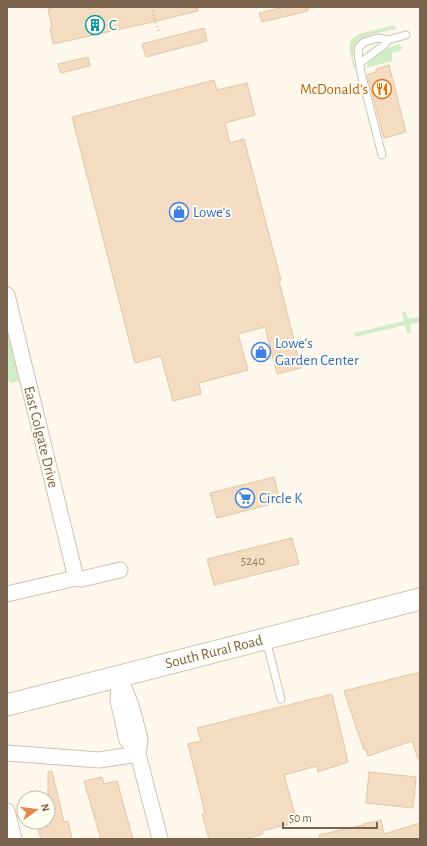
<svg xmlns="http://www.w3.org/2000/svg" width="427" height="846" viewBox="0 0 427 846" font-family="'Alegreya Sans',sans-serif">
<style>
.green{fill:#d2ecc8}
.building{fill:#f3dcc2;stroke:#e6c5a2}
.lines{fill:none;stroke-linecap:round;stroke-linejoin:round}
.service-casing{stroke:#d1c2af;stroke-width:9}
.minor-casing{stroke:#d1c2af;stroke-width:17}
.secondary-casing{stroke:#d4c3ad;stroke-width:23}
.path{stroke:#d9c0a4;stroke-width:2.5;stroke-dasharray:1 3;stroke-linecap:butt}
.service{stroke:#fff;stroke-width:7}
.minor{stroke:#fff;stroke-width:15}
.secondary{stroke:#fff;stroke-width:21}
.labels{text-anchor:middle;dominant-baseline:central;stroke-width:4;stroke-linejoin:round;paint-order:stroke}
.number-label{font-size:13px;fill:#98816a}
.culture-label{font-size:15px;fill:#0d838f;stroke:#fffcf2;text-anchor:start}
.food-label{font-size:15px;fill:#c56008;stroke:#fffcf2;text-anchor:end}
.shop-label{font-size:15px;fill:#366cbe;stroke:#fffcf2;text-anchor:start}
.street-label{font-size:15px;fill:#7a634d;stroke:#fffcf2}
</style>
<rect width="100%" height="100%" fill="#fdf8eb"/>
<!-- green -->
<path class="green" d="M 394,25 L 396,29 C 380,33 352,34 353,56 C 353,60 355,64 356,68 L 354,69 L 349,48 L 351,40 L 359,34 Z
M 400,44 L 402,50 L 392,53 L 392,61 L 366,68 C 369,56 389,46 400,44 Z
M 405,311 L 409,319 L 420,317 L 420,322 L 410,324 L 411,333 L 407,333 L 405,325 L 355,337 L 354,333 L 404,321 L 402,313 Z
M 7,330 L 20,381 L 10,383 L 9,380 L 7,380 Z"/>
<!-- building -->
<path class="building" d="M 56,7 L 197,7 L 198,11 L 148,23 L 53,44 L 50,28 L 52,27 L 48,9 Z
M 284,7 L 308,7 L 308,11 L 262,22 L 259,13 Z
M 204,28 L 207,41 L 146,57 L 142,44 Z
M 88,57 L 90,66 L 61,73 L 58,64 Z
M 389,65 L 406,132 L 384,138 L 367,75 L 376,72 L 376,69 Z
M 214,80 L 217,90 L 247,83 L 255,115 L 225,123 L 230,143 L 244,139 L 281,280 L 279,281 L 301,368 L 277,374 L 265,327 L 238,334 L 248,370 L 199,383 L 201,394 L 173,401 L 161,356 L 135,363 L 72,117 Z
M 274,477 L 280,502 L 217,518 L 210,493 Z
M 292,538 L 299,564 L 214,585 L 207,559 Z
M 420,672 L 420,759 L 418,759 L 412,741 L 368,756 L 366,749 L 364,750 L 344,691 Z
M 332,694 L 348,762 L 318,772 L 317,766 L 284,775 L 297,822 L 262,831 L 263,834 L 245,839 L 209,839 L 202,814 L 205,813 L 188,744 L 201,741 L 197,728 Z
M 52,771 L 64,822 L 68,821 L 72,839 L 41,839 L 38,829 L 48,826 L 48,772 Z
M 369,772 L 416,777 L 413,808 L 366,803 Z
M 102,777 L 104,784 L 117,781 L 133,839 L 101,839 L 84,781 Z
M 381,820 L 384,834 L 420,823 L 420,839 L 320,839 L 319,835 L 363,825 L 363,827 L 364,824 Z"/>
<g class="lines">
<!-- service casing -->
<g class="service-casing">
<path id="service" d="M 360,63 L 384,45 L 388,40
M 382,155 L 361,73 L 358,53 L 359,47 L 364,42 L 378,38 L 388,40 L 406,35
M 266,639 L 281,699"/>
</g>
<!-- minor casing -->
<g class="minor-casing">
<path id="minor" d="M 7,295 L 76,578
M 7,594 L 76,578 L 82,579 L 120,570
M 119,676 L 131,705 L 140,739 L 138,754 L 160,839
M 119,680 L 118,700 L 127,740 L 138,754
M 7,753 L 99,760 L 138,754
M 7,811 L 14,839"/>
</g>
<!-- secondary casing -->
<g class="secondary-casing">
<path id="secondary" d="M 7,705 L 420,599"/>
</g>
<!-- path -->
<path class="path" d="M 151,7 L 159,32
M 312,7 L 313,7"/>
<!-- service -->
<use href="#service" class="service"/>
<!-- minor -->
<use href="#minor" class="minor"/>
<!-- secondary -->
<use href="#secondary" class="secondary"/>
</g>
<!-- icons -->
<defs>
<g id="building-ring" transform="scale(1)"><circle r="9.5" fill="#fffcf2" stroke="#0f9aa8" stroke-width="1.5"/><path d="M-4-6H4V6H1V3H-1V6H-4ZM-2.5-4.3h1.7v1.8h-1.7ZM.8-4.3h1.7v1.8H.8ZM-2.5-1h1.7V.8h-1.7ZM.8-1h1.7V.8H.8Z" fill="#0f9aa8"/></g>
<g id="restaurant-ring" transform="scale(1)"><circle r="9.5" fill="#fffcf2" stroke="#e8710a" stroke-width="1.5"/><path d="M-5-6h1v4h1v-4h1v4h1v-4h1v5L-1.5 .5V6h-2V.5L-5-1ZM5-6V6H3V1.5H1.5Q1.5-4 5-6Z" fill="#e8710a"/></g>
<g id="shop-ring" transform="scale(1)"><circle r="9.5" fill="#fffcf2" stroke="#3f7fe0" stroke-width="1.5"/><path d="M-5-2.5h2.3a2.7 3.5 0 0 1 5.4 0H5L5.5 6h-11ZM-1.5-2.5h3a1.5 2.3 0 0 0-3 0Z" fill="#3f7fe0"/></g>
<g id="supermarket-ring" transform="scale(1)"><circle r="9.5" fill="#fffcf2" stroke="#3f7fe0" stroke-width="1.5"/><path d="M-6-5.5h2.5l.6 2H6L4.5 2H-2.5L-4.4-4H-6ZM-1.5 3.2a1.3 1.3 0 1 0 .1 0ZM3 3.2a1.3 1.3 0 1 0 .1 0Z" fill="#3f7fe0"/></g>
</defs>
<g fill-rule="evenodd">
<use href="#building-ring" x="95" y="25"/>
<use href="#restaurant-ring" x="382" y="89"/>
<use href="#shop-ring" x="179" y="212"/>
<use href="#shop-ring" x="261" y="352"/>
<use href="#supermarket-ring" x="245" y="498"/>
</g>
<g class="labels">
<!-- number labels -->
<g class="number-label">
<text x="253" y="561">5240</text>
</g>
<!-- culture labels -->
<g class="culture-label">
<text x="109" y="25">C</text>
</g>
<!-- food labels -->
<g class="food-label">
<text x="368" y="89">McDonald's</text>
</g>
<!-- shop labels -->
<g class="shop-label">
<text x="193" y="212">Lowe's</text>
<text x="275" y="343">Lowe's<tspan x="275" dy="17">Garden Center</tspan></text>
<text x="259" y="498">Circle K</text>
</g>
<!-- street labels -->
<g class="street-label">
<text transform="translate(41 437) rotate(76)">East Colgate Drive</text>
<text transform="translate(214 652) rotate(-14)">South Rural Road</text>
</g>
</g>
<!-- border -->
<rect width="427" height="846" fill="none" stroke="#7a634d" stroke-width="16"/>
<!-- north arrow -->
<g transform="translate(36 810) rotate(76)"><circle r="19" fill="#fffcf2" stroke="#cabfb0"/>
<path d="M0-3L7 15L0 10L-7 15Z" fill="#e78650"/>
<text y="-6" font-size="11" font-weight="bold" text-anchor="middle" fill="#7a634d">N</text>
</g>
<!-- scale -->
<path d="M283 822v6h94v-6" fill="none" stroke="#7a634d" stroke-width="2"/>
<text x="289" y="822" font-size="12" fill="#7a634d" stroke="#fffcf2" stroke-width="3" paint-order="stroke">50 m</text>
</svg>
